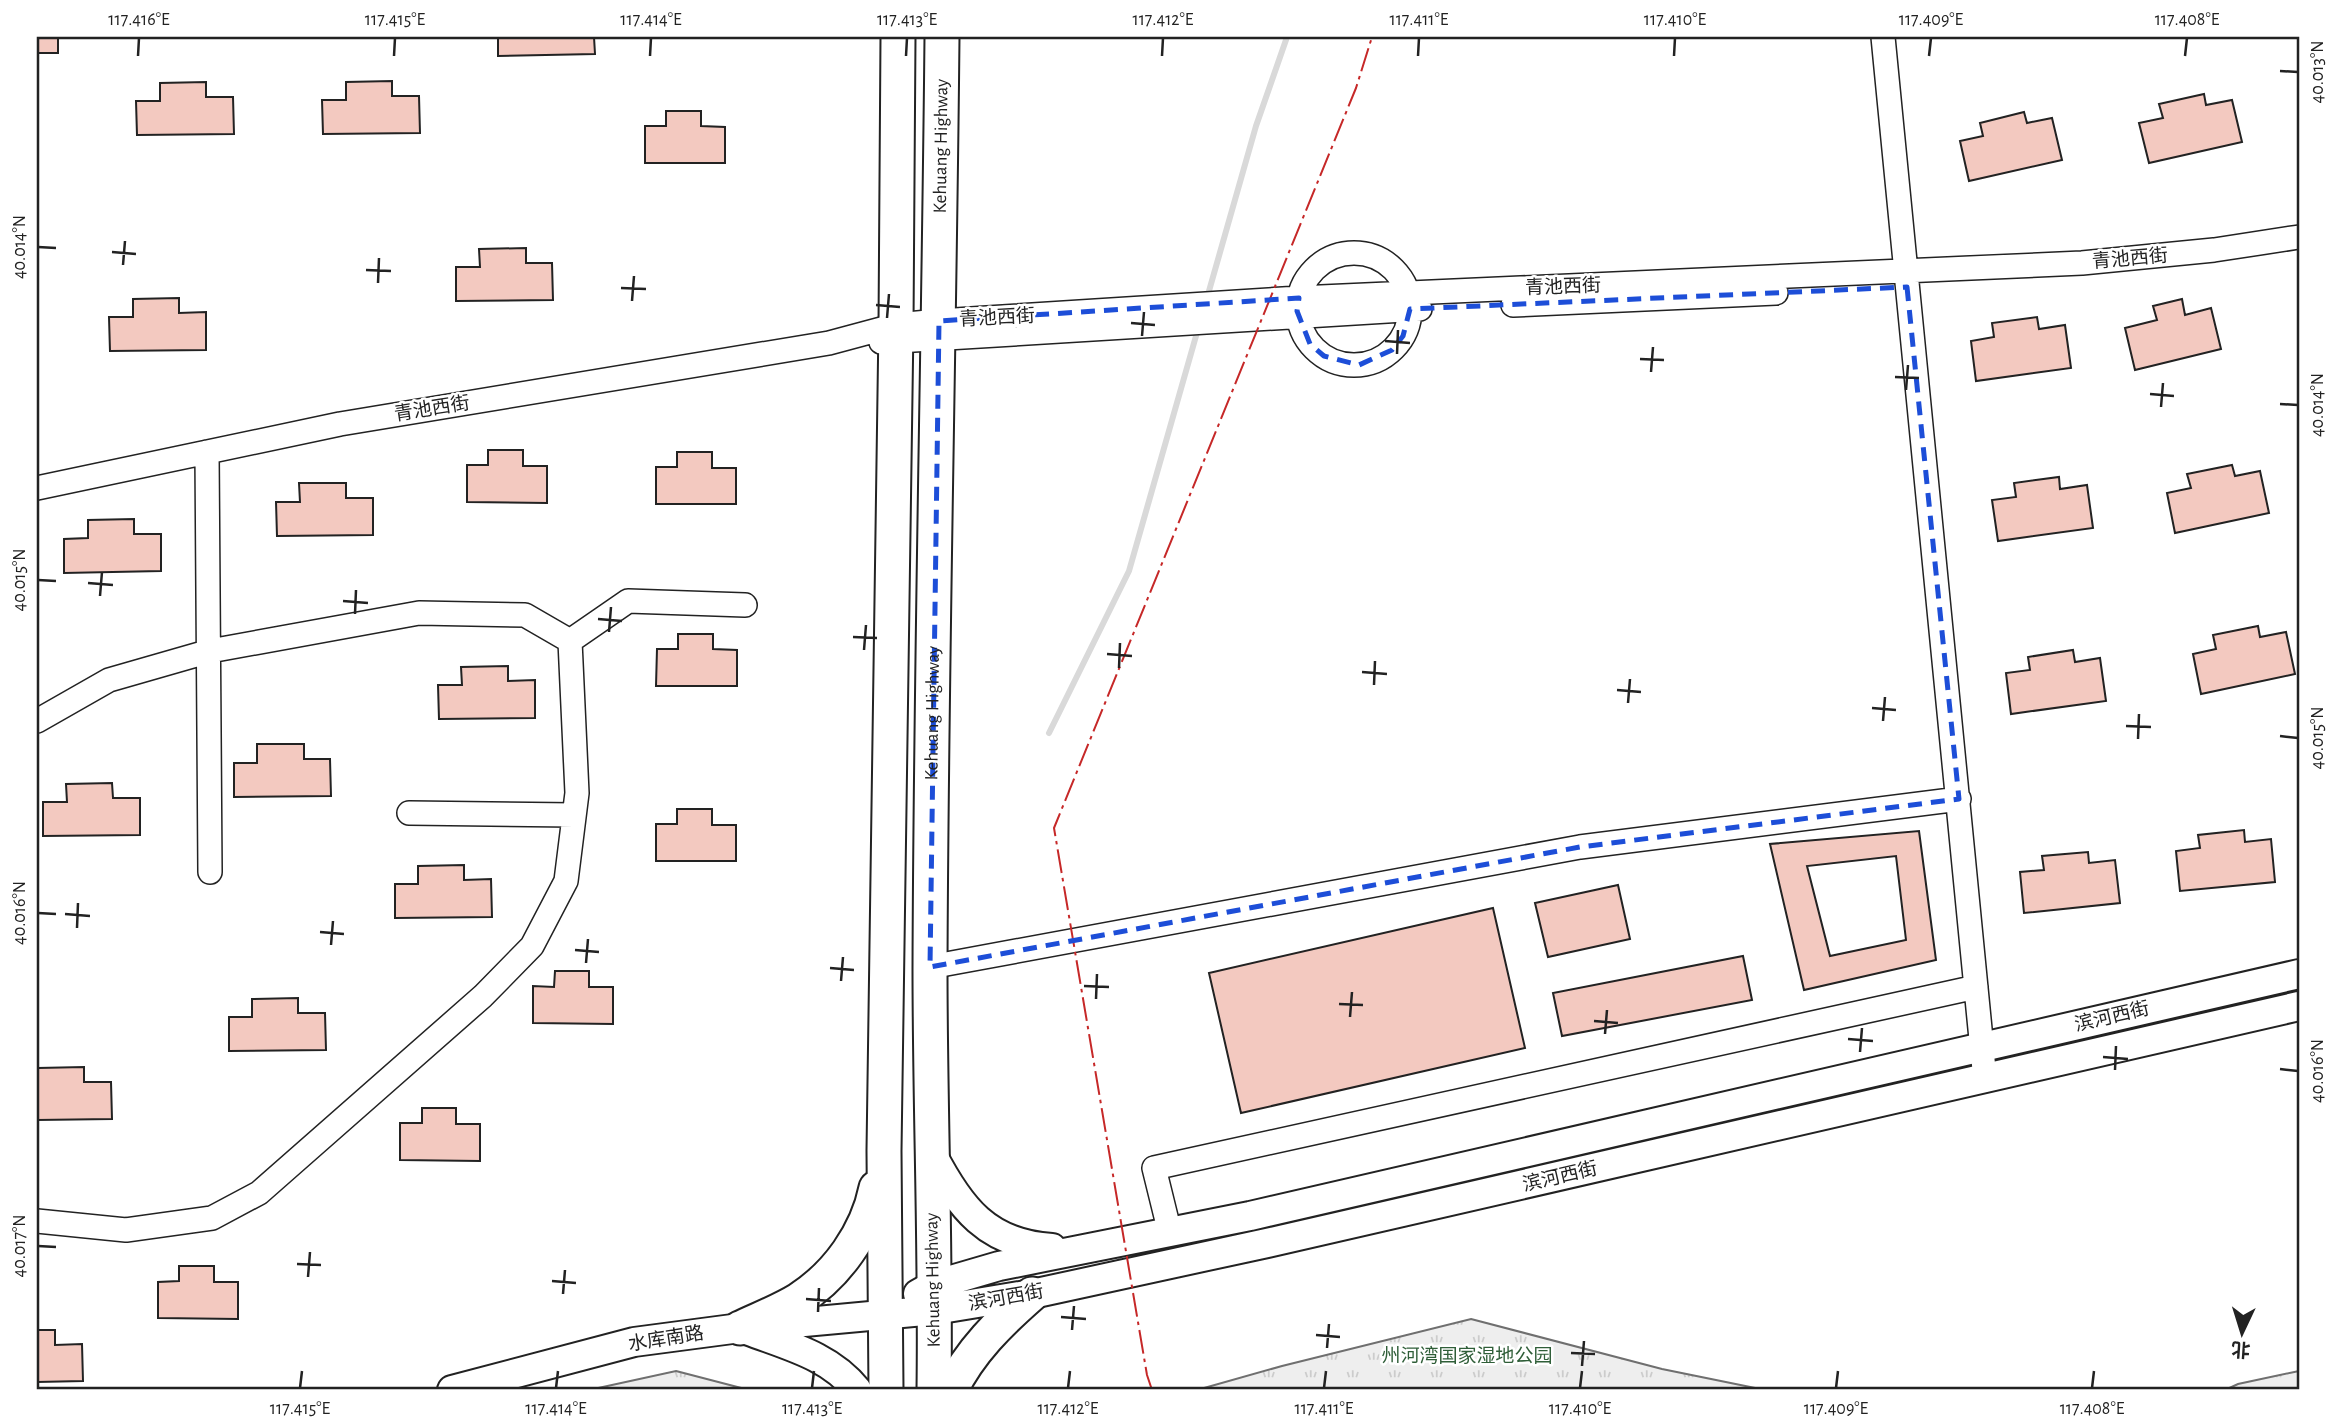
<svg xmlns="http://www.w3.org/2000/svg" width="2336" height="1427" viewBox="0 0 2336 1427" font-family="'Alegreya Sans','Noto Sans SC',sans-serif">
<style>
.grass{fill:url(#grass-tufts);stroke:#6f6f6f;stroke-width:2}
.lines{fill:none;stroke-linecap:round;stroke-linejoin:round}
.stream{stroke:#d9d9d9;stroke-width:6}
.building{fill:#f3c9c0;stroke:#222;stroke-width:2;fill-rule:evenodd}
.minor-casing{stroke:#222;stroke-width:26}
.major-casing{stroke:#222;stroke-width:32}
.highway-casing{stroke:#222;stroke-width:37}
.minor{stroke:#fff;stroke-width:23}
.major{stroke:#fff;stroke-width:28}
.highway{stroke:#fff;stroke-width:33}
.power{stroke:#c62828;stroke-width:2;stroke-dasharray:24 5 3.5 5;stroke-linecap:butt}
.marked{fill:none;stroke:#1d4ed8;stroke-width:5;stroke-dasharray:14 9;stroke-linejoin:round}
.ticks{fill:none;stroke:#222;stroke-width:2.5}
.labels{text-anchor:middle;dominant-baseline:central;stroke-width:5;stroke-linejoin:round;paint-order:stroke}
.street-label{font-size:19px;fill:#222;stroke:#fff}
.park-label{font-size:19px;fill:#2f5e38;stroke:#fff}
.neatline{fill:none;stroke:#222;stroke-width:2.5}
.ticks-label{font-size:18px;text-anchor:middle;fill:#222}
</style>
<defs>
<pattern id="grass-tufts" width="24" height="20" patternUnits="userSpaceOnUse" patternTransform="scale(1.75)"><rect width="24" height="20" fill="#eee"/><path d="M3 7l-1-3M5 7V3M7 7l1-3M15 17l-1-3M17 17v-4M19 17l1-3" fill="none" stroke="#ccc"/></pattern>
</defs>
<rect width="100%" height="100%" fill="#fff"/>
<!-- grass -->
<path class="grass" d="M 1471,1319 L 1662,1369 L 1765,1390 L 1197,1390 L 1282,1366 Z
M 676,1371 L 749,1390 L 589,1390 Z
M 2299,1371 L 2299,1390 L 2225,1390 L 2238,1384 Z"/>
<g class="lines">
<!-- stream -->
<path class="stream" d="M 1207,298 L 1256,126 L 1287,37
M 1049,733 L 1129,571 L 1198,329"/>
</g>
<!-- building -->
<path class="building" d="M 37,37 L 58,37 L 58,53 L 37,53 Z
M 498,37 L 594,37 L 595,54 L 498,56 Z
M 392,81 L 392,96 L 419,96 L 420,133 L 323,134 L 322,100 L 346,100 L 346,82 Z
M 206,82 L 206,97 L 233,97 L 234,134 L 137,135 L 136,101 L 160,101 L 160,83 Z
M 2204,94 L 2206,105 L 2232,100 L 2242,142 L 2149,163 L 2139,123 L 2163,118 L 2159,104 Z
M 666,111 L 701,111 L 701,126 L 725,127 L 725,163 L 645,163 L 645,126 L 666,126 Z
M 2024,112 L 2027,123 L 2052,118 L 2062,160 L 1969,181 L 1960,141 L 1983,136 L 1980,123 Z
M 526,248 L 526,263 L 552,263 L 553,300 L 456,301 L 456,267 L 480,267 L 479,249 Z
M 179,298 L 179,313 L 206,312 L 206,350 L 110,351 L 109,317 L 133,317 L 133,299 Z
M 2182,299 L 2185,315 L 2211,308 L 2221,349 L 2135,370 L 2125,328 L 2157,320 L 2153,306 Z
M 2037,317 L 2039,329 L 2065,325 L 2071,368 L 1976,381 L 1971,341 L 1994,337 L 1992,323 Z
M 488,450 L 523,450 L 523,466 L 547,466 L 547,503 L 467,502 L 467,465 L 488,465 Z
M 677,452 L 712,452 L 712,468 L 736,468 L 736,504 L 656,504 L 656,467 L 677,467 Z
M 2232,465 L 2235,476 L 2260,471 L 2269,513 L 2175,533 L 2167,493 L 2191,488 L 2187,474 Z
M 2059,477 L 2060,489 L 2087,485 L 2093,528 L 1998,541 L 1992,500 L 2016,497 L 2014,483 Z
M 299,483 L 346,483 L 346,498 L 373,498 L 373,535 L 277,536 L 276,502 L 300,502 Z
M 134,519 L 134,534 L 161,534 L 161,571 L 64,573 L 64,539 L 88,538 L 88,520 Z
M 2258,626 L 2260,637 L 2286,632 L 2295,674 L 2201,694 L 2193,654 L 2216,649 L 2213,635 Z
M 678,634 L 713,634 L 713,649 L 737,650 L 737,686 L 656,686 L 657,649 L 678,649 Z
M 2073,650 L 2075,662 L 2100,658 L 2106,701 L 2011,714 L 2006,673 L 2030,670 L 2028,657 Z
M 508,666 L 508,681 L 535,680 L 535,718 L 439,719 L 438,685 L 462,685 L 461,667 Z
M 257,744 L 304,744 L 304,759 L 330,759 L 331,796 L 234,797 L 234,763 L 257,763 Z
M 112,783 L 113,798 L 140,798 L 140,835 L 43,836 L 43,802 L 67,802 L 66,784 Z
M 677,809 L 712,809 L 712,825 L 736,825 L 736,861 L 656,861 L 656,824 L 677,824 Z
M 2244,830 L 2245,842 L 2271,839 L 2275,882 L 2180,891 L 2176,851 L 2200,848 L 2198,835 Z
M 1919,831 L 1936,960 L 1804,990 L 1770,844 ZM 1896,856 L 1906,940 L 1830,956 L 1807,866 Z
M 2088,852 L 2089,863 L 2115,860 L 2120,903 L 2024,913 L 2020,872 L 2044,870 L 2042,856 Z
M 464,865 L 464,880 L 491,879 L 492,917 L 395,918 L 395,884 L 418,884 L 418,866 Z
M 1618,885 L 1630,939 L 1548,957 L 1535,903 Z
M 1493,908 L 1525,1048 L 1241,1113 L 1209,973 Z
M 1743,956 L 1752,1000 L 1562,1036 L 1553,993 Z
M 555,971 L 589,971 L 589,987 L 613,987 L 613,1024 L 533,1023 L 533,986 L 554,987 Z
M 298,998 L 298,1013 L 325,1013 L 326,1050 L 229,1051 L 229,1017 L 252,1017 L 252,999 Z
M 84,1067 L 84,1082 L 111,1082 L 112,1119 L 37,1120 L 38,1068 Z
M 422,1108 L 456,1108 L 456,1124 L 480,1124 L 480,1161 L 400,1160 L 400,1123 L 422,1123 Z
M 179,1266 L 214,1266 L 214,1282 L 238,1282 L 238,1319 L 158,1318 L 158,1282 L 179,1281 Z
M 37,1330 L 55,1330 L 55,1345 L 82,1344 L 83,1381 L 37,1382 Z"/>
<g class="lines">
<!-- minor casing -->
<g class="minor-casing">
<path id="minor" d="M 1883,37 L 1985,1080
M1298 309a56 56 0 1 1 112 0a56 56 0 1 1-112 0Z
M 1513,305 L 1776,293
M 881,342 L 1420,309
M 207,452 L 210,872
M 37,488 L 340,424 L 829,343 L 896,325 L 939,321 L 1299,298 L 2082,263 L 2214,250 L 2299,237
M 37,721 L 109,680 L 210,651 L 419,613 L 525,615 L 570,641 L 628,601 L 745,605
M 409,813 L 574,815
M 930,967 L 1580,847 L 1959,799
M 37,1221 L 126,1230 L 212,1218 L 259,1193 L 483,996 L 532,946 L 566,881 L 577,793 L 570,641
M 1170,1233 L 1154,1168 L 1976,987"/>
</g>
<!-- major casing -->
<g class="major-casing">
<path id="major" d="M 932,1154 C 960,1208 987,1244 1052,1248
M 918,1294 L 934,1285 L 999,1266 L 1250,1216 L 2299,974
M 749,1331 C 789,1346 830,1356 857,1390
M 452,1390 L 634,1342 L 740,1328 L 935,1310 L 1032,1294 L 1267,1243 L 2299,1006"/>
</g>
<!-- highway casing -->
<g class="highway-casing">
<g id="highway">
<path d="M 740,1328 C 759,1319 780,1311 798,1300 C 837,1275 867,1233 876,1188"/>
<path d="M 886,1390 L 884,1151 L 896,325 L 898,37"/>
<path id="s1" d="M 934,1390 C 936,1250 930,1109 930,969 C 931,658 939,347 942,37"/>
<path d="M 951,1390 C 970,1351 1000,1322 1032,1294"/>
</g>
</g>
<!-- minor -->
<use href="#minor" class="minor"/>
<!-- major -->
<use href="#major" class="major"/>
<!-- highway -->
<use href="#highway" class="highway"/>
<!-- power -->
<path class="power" d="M 1152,1390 L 1147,1375 L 1054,828 L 1356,88 L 1372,37"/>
</g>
<!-- marked area -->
<path class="marked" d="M 1907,287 L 1959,799 L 1580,847 L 930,967 L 939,321 L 1299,298 L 1297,311 L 1310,344 L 1324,356 L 1359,365 L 1392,350 L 1403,336 L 1410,309 Z"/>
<!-- ticks -->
<path class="ticks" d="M 138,56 L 139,38M 394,56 L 395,38M 650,56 L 651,38M 906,56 L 907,38M 1162,56 L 1163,38M 1418,56 L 1419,38M 1674,56 L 1675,38M 1929,56 L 1931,38M 2185,56 L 2187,38M 2280,71 L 2298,72M 38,247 L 56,248M 112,252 L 136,254M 123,265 L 125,241M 366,270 L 391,271M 378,283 L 379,258M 621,288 L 646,289M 632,301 L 634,276M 876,305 L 900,307M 887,318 L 889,294M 1131,323 L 1155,325M 1142,336 L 1144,312M 1385,341 L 1410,343M 1397,354 L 1398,330M 1640,359 L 1664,360M 1651,372 L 1653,347M 1895,377 L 1919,378M 1906,390 L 1908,365M 2150,394 L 2174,396M 2280,404 L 2298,405M 2161,407 L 2163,383M 38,580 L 56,581M 88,583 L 113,585M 100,596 L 102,572M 343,601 L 368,603M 355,614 L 356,590M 598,619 L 622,621M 609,632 L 611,607M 853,637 L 877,638M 864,650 L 866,625M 1107,654 L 1132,656M 1119,668 L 1120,643M 1362,672 L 1387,674M 1374,685 L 1375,661M 1617,690 L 1641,692M 1628,703 L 1630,679M 1872,708 L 1896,710M 1883,721 L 1885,697M 2126,726 L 2151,727M 2280,736 L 2298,738M 2138,739 L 2139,714M 38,913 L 56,914M 65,914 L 90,916M 77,928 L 78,903M 320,932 L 344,934M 331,945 L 333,921M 575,950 L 599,952M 586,963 L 588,939M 830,968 L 854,970M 841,981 L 843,957M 1084,986 L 1109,987M 1096,999 L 1097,974M 1339,1004 L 1363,1005M 1350,1017 L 1352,992M 1594,1021 L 1618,1023M 1605,1034 L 1607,1010M 1848,1039 L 1873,1041M 1860,1052 L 1862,1028M 2103,1057 L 2128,1059M 2280,1069 L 2298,1071M 2115,1070 L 2116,1046M 38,1246 L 56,1247M 297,1264 L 321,1265M 308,1277 L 310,1252M 552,1281 L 576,1283M 563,1294 L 565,1270M 806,1299 L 831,1301M 818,1312 L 819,1288M 1061,1317 L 1086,1319M 1072,1330 L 1074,1306M 1316,1335 L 1340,1337M 1327,1348 L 1329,1324M 1571,1353 L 1595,1354M 1582,1366 L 1584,1341M 300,1388 L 302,1371M 556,1388 L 558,1371M 812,1388 L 814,1371M 1068,1388 L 1070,1371M 1324,1388 L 1326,1371M 1580,1388 L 1582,1371M 1836,1388 L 1838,1371M 2092,1388 L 2094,1371"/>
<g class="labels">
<!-- street labels -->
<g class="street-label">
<text stroke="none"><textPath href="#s1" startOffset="1244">Kehuang Highway</textPath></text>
<text transform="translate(2130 259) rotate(-5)">青池西街</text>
<text transform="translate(1563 287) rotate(-2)">青池西街</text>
<text transform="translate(997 318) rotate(-3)">青池西街</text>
<text transform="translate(432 409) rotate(-9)">青池西街</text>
<text stroke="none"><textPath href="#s1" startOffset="677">Kehuang Highway</textPath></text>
<text transform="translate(2112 1017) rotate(-13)">滨河西街</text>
<text transform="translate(1560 1177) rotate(-13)">滨河西街</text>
<text transform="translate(933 1280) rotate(-91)">Kehuang Highway</text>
<text transform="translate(1006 1298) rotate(-10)">滨河西街</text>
<text transform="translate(666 1339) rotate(-9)">水库南路</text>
</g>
<!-- park labels -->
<g class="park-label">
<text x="1467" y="1356">州河湾国家湿地公园</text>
</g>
</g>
<!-- border -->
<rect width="2336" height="1427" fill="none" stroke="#ffffff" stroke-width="77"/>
<!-- north arrow -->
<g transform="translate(2242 1333) rotate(184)" stroke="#ffffff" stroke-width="5" paint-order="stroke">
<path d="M0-5L12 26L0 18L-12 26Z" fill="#222222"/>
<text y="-10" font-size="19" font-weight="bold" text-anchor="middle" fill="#222222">北</text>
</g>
<rect x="38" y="38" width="2260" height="1350" class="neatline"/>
<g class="ticks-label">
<text x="139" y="25">117.416°E</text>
<text x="395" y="25">117.415°E</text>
<text x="651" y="25">117.414°E</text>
<text x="907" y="25">117.413°E</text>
<text x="1163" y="25">117.412°E</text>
<text x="1419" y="25">117.411°E</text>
<text x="1675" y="25">117.410°E</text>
<text x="1931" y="25">117.409°E</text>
<text x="2187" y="25">117.408°E</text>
<text transform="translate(2317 72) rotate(-90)" y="6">40.013°N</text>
<text transform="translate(19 247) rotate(-90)" y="6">40.014°N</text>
<text transform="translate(2317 405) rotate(-90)" y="6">40.014°N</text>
<text transform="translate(19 580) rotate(-90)" y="6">40.015°N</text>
<text transform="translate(2317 738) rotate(-90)" y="6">40.015°N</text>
<text transform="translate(19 913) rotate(-90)" y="6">40.016°N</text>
<text transform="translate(2317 1071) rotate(-90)" y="6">40.016°N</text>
<text transform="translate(19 1246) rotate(-90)" y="6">40.017°N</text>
<text x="300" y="1414">117.415°E</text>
<text x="556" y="1414">117.414°E</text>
<text x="812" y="1414">117.413°E</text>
<text x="1068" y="1414">117.412°E</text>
<text x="1324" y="1414">117.411°E</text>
<text x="1580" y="1414">117.410°E</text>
<text x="1836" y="1414">117.409°E</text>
<text x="2092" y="1414">117.408°E</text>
</g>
</svg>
